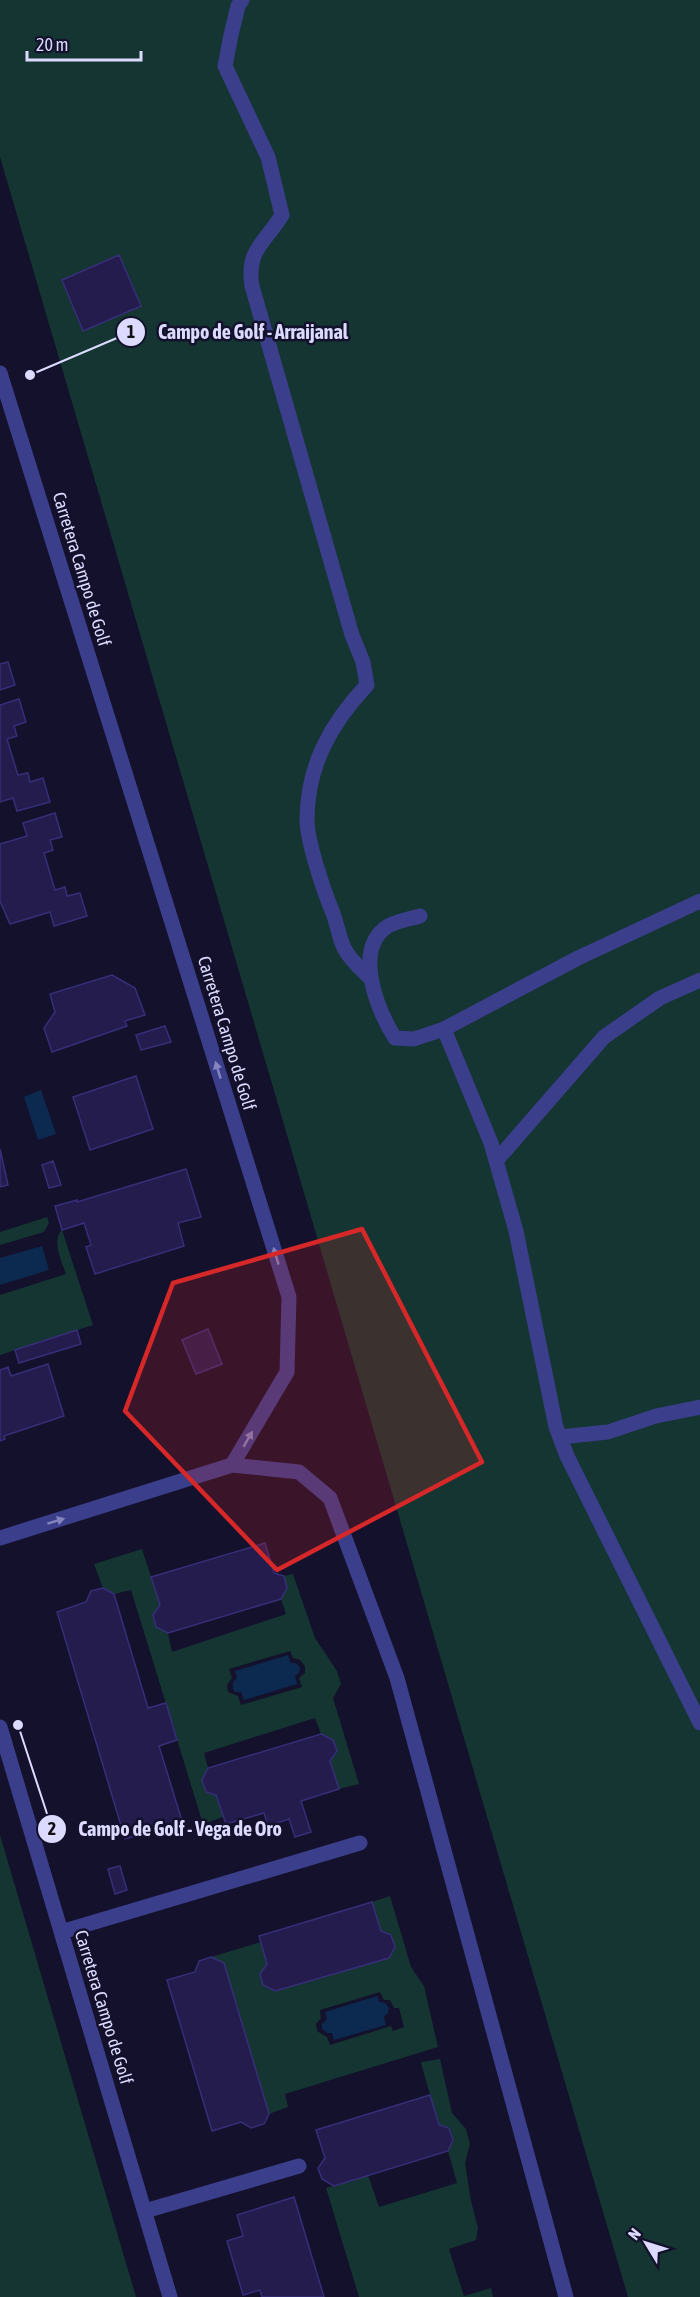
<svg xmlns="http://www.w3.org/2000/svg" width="700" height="2297" viewBox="0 0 700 2297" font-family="'Asap Condensed',sans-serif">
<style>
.green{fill:#143532;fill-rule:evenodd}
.water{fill:#0c294f}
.building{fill:#231c4d;stroke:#372e79;stroke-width:1.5}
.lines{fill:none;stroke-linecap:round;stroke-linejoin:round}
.minor{stroke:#3b3e8b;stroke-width:15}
.oneway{fill:#8385bf}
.marked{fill:#d62828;fill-opacity:0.2;stroke:#d62828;stroke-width:4.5;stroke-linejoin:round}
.labels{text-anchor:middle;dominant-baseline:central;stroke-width:5;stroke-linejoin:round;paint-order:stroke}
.street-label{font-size:18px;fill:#dcdbff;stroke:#13112b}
.leader{fill:none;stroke:#dcdbff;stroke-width:2}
.callout-dot{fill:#dcdbff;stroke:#13112b;stroke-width:2}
.mark-label{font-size:18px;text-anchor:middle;font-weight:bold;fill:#111}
.callout-label{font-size:20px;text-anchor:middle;font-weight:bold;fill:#dcdbff;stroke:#13112b;stroke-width:5;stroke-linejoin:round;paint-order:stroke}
</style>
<rect width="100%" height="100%" fill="#13112b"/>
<!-- green -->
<path class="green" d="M 0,0 L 700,0 L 700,2297 L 628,2297 L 0,157 Z
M 47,1217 L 49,1223 L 44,1232 L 0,1245 L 0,1232 Z
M 62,1230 L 93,1325 L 0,1355 L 0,1295 L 66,1274 C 62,1262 51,1240 62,1230 Z
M 142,1549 L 160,1605 L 153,1615 L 156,1627 L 168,1633 L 172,1652 L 286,1614 L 281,1599 L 287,1588 L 284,1576 L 293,1574 L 315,1638 L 337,1671 L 341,1684 L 333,1698 L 359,1784 L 339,1789 L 330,1761 L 337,1751 L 321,1734 L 315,1718 L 204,1753 L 208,1768 L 202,1780 L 206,1792 L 216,1795 L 223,1817 L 203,1824 L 131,1590 L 114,1594 L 103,1588 L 94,1564 ZM 290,1651 L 293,1658 L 300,1660 L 305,1666 L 305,1673 L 299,1678 L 302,1687 L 241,1705 L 238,1696 L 228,1692 L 227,1685 L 232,1678 L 229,1669 Z
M 0,1835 L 136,2297 L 0,2297 Z
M 390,1896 L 411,1967 L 424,1986 L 438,2047 L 285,2094 L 288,2107 L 269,2114 L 224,1964 L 211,1957 L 261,1942 L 267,1964 L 263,1985 L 275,1991 L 389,1958 L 395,1947 L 391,1935 L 381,1931 L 372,1902 ZM 380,1992 L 384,2000 L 390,2000 L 394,2008 L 399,2008 L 404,2027 L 393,2031 L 391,2026 L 330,2045 L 327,2037 L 317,2031 L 316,2024 L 321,2018 L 320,2010 Z
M 440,2059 L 452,2113 L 466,2129 L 470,2144 L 465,2163 L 471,2201 L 478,2228 L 476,2240 L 449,2249 L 464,2296 L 491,2288 L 493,2297 L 359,2297 L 326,2188 L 368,2175 L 379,2207 L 457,2183 L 448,2151 L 453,2140 L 450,2128 L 439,2125 L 422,2067 L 421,2062 Z"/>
<!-- water -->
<path class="water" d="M 41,1090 L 56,1134 L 38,1140 L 24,1097 Z
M 42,1246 L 49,1270 L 0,1285 L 0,1258 Z
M 288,1655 L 291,1663 L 296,1663 L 300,1667 L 299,1673 L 295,1676 L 297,1684 L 244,1700 L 241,1692 L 235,1692 L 233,1689 L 233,1682 L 237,1678 L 235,1671 Z
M 377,1996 L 379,2002 L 385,2003 L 389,2008 L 388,2013 L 384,2017 L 386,2025 L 334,2040 L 332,2033 L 327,2033 L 322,2029 L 322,2024 L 327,2019 L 325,2012 Z"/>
<!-- building -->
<path class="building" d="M 119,255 L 141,306 L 83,331 L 62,280 Z
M 8,662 L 15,685 L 0,690 L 0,664 Z
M 19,699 L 26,722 L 14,726 L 17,736 L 7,739 L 13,759 L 18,775 L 28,773 L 30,782 L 43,778 L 50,802 L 17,811 L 13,798 L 0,802 L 0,705 Z
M 55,813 L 62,837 L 50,840 L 53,850 L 44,853 L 55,890 L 65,887 L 67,896 L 80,893 L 87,916 L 54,926 L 50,912 L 10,924 L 0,901 L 0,844 L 27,836 L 23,823 Z
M 112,975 L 135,988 L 145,1015 L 125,1021 L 127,1026 L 52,1052 L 44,1028 L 55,1012 L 50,994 Z
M 165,1026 L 171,1042 L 141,1050 L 136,1035 Z
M 136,1076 L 153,1129 L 90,1150 L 73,1097 Z
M 0,1149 L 8,1185 L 0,1187 Z
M 53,1161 L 61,1185 L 49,1188 L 42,1165 Z
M 186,1169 L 201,1217 L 178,1223 L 184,1246 L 95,1274 L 86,1247 L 91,1245 L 84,1223 L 62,1230 L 55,1206 L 77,1200 L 77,1202 Z
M 208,1329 L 222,1364 L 196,1374 L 182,1340 Z
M 77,1330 L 81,1344 L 19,1363 L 15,1350 Z
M 48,1364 L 64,1416 L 4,1436 L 5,1439 L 0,1441 L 0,1370 L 8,1367 L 11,1376 Z
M 265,1543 L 274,1573 L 284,1576 L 287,1588 L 281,1599 L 168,1633 L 156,1627 L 153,1615 L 160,1605 L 151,1577 Z
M 103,1588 L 114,1594 L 148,1708 L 166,1703 L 177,1740 L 159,1746 L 182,1821 L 175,1832 L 162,1836 L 154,1830 L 125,1839 L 57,1612 L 86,1602 L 91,1591 Z
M 321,1734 L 333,1740 L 337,1751 L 330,1761 L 339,1789 L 301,1801 L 311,1832 L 295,1837 L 289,1819 L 268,1826 L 264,1813 L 226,1824 L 216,1795 L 206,1792 L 202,1780 L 208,1768 Z
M 120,1866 L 127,1890 L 115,1894 L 108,1869 Z
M 372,1902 L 381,1931 L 391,1935 L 395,1947 L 389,1958 L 275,1991 L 263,1985 L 260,1974 L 267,1964 L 259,1936 Z
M 211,1957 L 224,1963 L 269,2114 L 264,2124 L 251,2128 L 241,2122 L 212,2131 L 167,1980 L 195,1972 L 199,1961 Z
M 430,2095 L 439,2125 L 449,2128 L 453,2140 L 448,2151 L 334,2186 L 322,2179 L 318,2168 L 325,2158 L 316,2130 Z
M 294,2197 L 324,2297 L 262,2297 L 260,2290 L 243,2295 L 227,2241 L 243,2236 L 237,2215 Z"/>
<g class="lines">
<!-- minor -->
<path class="minor" d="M 242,0 L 238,6 L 231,35 L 225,66 L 268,157 L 282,215 C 265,243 246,250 252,286 L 352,635 L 363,662 L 367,685 C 331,723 307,766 307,820 C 307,841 324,892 333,913 C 337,924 339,937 344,948 C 350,960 362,970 371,979
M 0,373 L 289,1297 L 287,1372 L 232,1465 L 0,1538
M 420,916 C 410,919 397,921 388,926 C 352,949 378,1011 395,1038 L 414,1039 L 444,1029 L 491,1143 L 516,1231 L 556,1427 L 567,1456 L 700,1723
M 444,1029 L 578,958 L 700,901
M 496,1161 L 604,1037 L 660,998 L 700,980
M 560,1437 L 608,1432 L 656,1416 L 700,1407
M 232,1465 L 299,1472 L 330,1498 L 397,1678 L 566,2297
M 0,1727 L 170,2297
M 61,1932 L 360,1843
M 145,2211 L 299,2166"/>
</g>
<!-- one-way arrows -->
<defs><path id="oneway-solid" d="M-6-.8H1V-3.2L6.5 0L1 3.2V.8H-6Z" transform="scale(1.5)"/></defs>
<g class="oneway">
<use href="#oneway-solid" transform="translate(218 1070) rotate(-107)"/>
<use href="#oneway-solid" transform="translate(276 1256) rotate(-107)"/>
<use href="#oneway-solid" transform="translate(248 1439) rotate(-60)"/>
<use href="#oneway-solid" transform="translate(56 1521) rotate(-17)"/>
</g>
<!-- marked area -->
<path class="marked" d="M 362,1229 L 482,1462 L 277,1570 L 125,1411 L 173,1283 Z"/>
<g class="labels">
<!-- street labels -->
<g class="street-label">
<text transform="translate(82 569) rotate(73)">Carretera Campo de Golf</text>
<text transform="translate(227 1033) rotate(73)">Carretera Campo de Golf</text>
<text transform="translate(104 2007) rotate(73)">Carretera Campo de Golf</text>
</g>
</g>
<!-- callouts -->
<path class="leader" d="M30 375L131 332M18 1725L52 1829"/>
<g class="callout-dot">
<circle cx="30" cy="375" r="6"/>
<circle cx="18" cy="1725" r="6"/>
<circle cx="131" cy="332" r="15"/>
<circle cx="52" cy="1829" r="15"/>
</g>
<g class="mark-label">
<text x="131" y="338">1</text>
<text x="52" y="1835">2</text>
</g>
<g class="callout-label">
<text x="253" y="339">Campo de Golf - Arraijanal</text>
<text x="180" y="1836">Campo de Golf - Vega de Oro</text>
</g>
<!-- north arrow -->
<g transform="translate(646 2243) rotate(308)" stroke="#13112b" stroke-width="4.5" paint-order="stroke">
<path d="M0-4.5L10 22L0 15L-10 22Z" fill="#dcdbff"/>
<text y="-9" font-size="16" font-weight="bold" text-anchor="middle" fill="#dcdbff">N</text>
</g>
<!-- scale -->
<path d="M27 51v9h114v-9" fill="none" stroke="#dcdbff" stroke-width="3"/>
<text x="36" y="51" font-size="18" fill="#dcdbff" stroke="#13112b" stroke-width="4.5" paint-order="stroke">20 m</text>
</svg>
